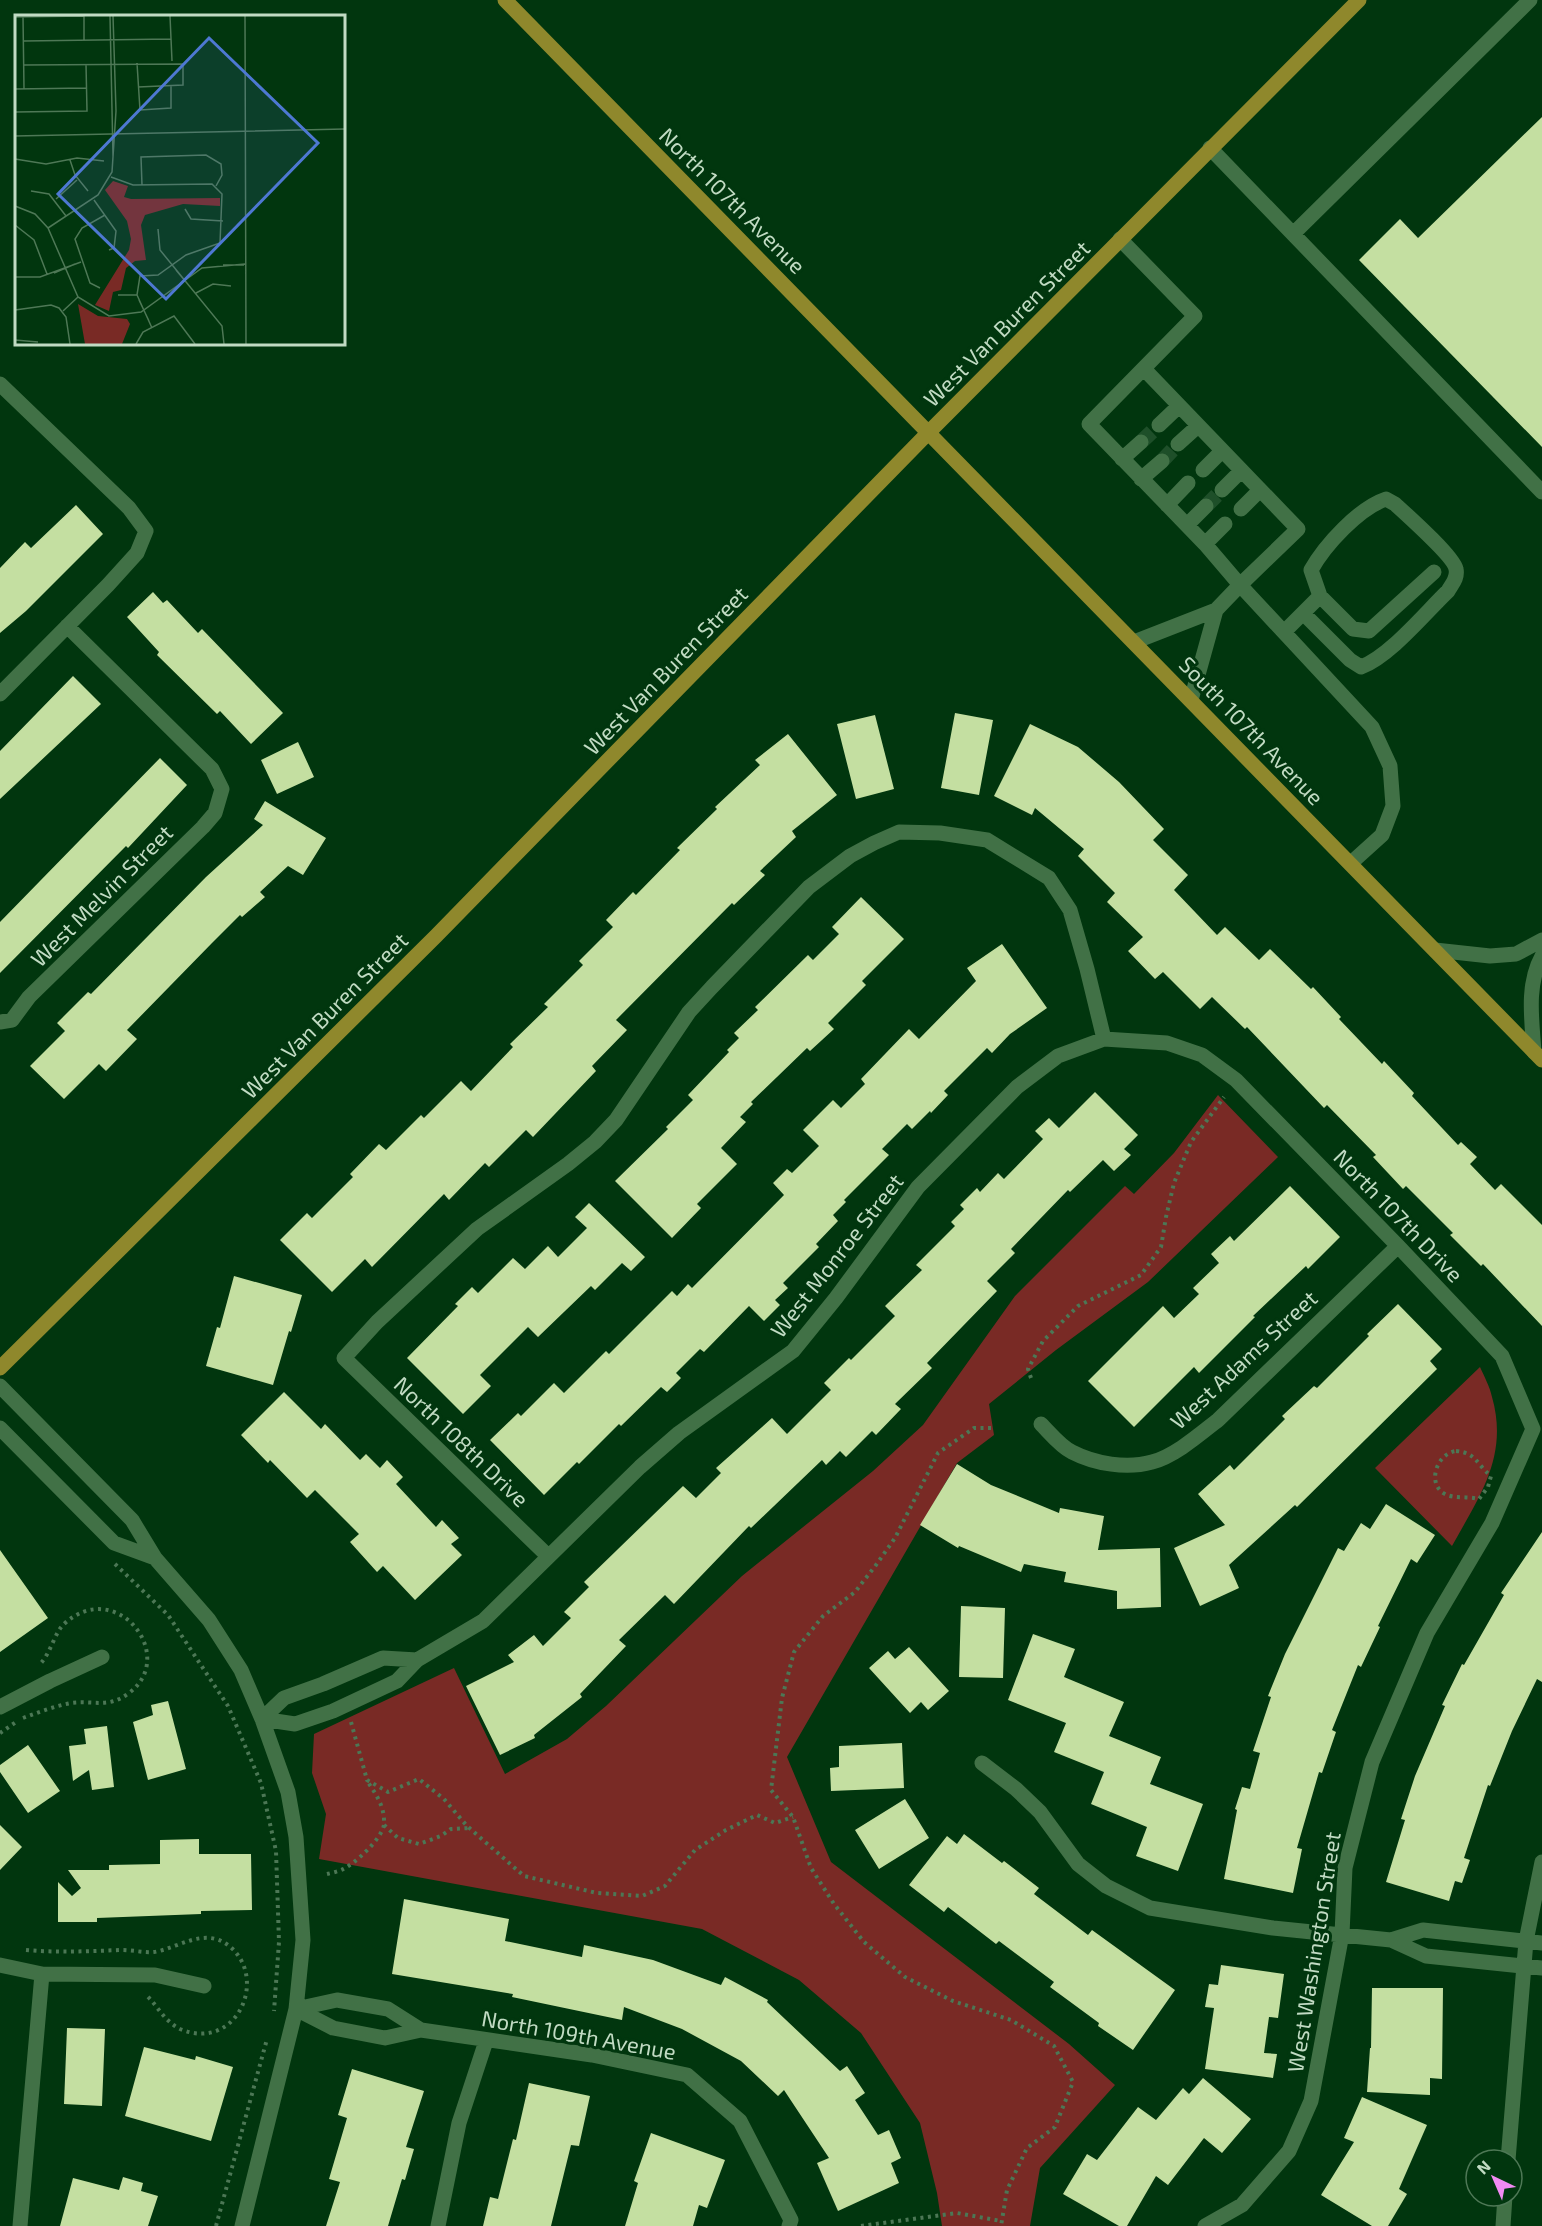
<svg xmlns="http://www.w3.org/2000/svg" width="1542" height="2226" viewBox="0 0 1542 2226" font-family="'Exo 2',sans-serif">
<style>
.green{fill:#792a25}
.building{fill:#c4dfa1}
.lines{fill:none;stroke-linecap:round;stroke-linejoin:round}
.minor-tunnel{stroke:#1e4f29;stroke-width:15;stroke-dasharray:15 8;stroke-linecap:butt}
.path{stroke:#4c7755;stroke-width:4;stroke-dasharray:3 4.5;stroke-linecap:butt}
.minor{stroke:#417146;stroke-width:15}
.major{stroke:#8f882c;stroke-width:15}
.labels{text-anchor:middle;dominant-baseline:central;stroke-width:6;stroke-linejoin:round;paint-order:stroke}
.street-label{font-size:22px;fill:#c1dbc3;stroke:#01360e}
.inset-road{fill:none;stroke:#4e7856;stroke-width:1.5}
.view{fill:#4e78d2;fill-opacity:0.15;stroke:#4e78d2;stroke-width:3}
.inset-edge{fill:none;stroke:#c1dbc3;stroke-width:3}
</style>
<rect width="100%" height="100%" fill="#01360e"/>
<!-- green -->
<path class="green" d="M 1218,1095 L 1278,1157 L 1148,1282 L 1056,1350 L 989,1404 L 994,1435 L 957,1463 L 787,1757 L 831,1862 L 1069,2044 L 1115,2085 L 1040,2168 L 1030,2226 L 942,2226 L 937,2193 L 920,2123 L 861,2033 L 799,1980 L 702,1929 L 319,1859 L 326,1814 L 312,1773 L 314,1734 L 454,1668 L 505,1774 L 567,1739 L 606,1706 L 742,1576 L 873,1471 L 923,1425 L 1015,1296 L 1125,1186 L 1134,1194 L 1174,1153 Z
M 1480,1367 C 1484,1376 1490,1387 1492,1397 C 1509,1456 1479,1497 1452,1546 L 1375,1468 Z"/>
<!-- building -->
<path class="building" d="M 1542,117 L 1542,447 L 1359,260 L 1400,219 L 1418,238 Z
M 76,505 L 103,534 L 26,611 L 0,633 L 0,568 L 25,542 L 31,548 Z
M 153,592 L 163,603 L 167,600 L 198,633 L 202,629 L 283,713 L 251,744 L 220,711 L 217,714 L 157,655 L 159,652 L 127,617 Z
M 73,676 L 101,704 L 0,799 L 0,751 Z
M 955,713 L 993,720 L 979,795 L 941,788 Z
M 875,715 L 894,789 L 856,799 L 837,724 Z
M 1030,724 L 1078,747 L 1119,782 L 1164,829 L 1153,840 L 1188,875 L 1174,890 L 1217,935 L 1225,927 L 1259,960 L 1270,949 L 1311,989 L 1313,987 L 1341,1017 L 1339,1019 L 1382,1064 L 1384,1061 L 1414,1093 L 1412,1096 L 1458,1145 L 1461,1142 L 1477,1157 L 1470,1164 L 1495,1190 L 1501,1184 L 1542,1225 L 1542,1326 L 1483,1264 L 1481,1266 L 1450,1235 L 1453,1233 L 1406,1186 L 1403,1189 L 1373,1157 L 1376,1155 L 1327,1105 L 1324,1108 L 1247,1027 L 1245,1029 L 1212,997 L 1200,1009 L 1163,972 L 1155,979 L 1128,951 L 1143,937 L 1107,902 L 1115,893 L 1078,856 L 1084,849 L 1035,808 L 1032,815 L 994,796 Z
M 788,734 L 837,795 L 792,831 L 796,837 L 760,871 L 765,875 L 734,905 L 732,903 L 616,1020 L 627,1030 L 592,1066 L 596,1071 L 533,1137 L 526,1130 L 489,1167 L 485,1163 L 449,1200 L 444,1194 L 372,1267 L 365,1259 L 332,1292 L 280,1240 L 307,1213 L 312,1218 L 353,1177 L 350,1174 L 379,1144 L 386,1150 L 421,1115 L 424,1118 L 461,1081 L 471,1091 L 513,1047 L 510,1044 L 548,1007 L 544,1004 L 583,965 L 579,961 L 613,927 L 606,920 L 633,892 L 636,895 L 680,850 L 677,848 L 717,809 L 715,807 L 760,765 L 755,760 Z
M 298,742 L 314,777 L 277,794 L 261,760 Z
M 160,758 L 187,785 L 128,848 L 126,846 L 0,973 L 0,922 Z
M 265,801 L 326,838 L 303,875 L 288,866 L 260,892 L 265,897 L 242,917 L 240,915 L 212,943 L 127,1030 L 137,1039 L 106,1071 L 99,1064 L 64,1099 L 30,1066 L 65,1031 L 57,1023 L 88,992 L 91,994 L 206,877 L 263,825 L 254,819 Z
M 861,897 L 904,939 L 862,981 L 866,985 L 828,1023 L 834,1029 L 810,1051 L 807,1048 L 751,1102 L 753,1104 L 740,1117 L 746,1122 L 721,1148 L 737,1164 L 697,1204 L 701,1208 L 672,1238 L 615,1181 L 668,1129 L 666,1127 L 693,1100 L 688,1095 L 729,1052 L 727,1050 L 739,1038 L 734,1033 L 758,1010 L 755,1007 L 808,955 L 813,960 L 839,934 L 832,927 Z
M 1002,944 L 1047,1008 L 1010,1034 L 992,1053 L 987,1048 L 944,1091 L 948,1095 L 931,1113 L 930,1111 L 912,1129 L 907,1124 L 882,1149 L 889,1155 L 844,1200 L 846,1202 L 833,1215 L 838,1221 L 816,1244 L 819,1247 L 783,1283 L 788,1288 L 775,1300 L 780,1305 L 764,1321 L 749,1306 L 704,1352 L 700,1349 L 676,1373 L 681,1378 L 667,1392 L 661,1387 L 621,1426 L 619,1424 L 579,1464 L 577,1462 L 544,1495 L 490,1440 L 518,1413 L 521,1416 L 554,1383 L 564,1393 L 606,1351 L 609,1354 L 672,1291 L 677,1296 L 688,1284 L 692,1288 L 784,1195 L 773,1183 L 787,1169 L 792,1173 L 819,1146 L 803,1130 L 833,1100 L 841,1108 L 865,1084 L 861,1079 L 909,1029 L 919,1039 L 976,981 L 967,968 Z
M 1095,1092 L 1138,1135 L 1124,1149 L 1131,1155 L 1114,1171 L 1103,1160 L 1070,1192 L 1068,1190 L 1011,1249 L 1015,1253 L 987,1281 L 997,1291 L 927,1363 L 932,1368 L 895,1404 L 901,1409 L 876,1435 L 872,1431 L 846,1457 L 840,1451 L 826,1465 L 822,1460 L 751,1528 L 749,1526 L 674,1604 L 665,1595 L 619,1640 L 626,1646 L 580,1694 L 582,1697 L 534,1735 L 535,1738 L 500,1755 L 466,1686 L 514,1662 L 508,1655 L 534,1635 L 543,1646 L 571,1618 L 564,1612 L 589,1587 L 584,1582 L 683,1486 L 696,1498 L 721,1473 L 716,1468 L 772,1418 L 787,1434 L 831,1390 L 824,1383 L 849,1358 L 851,1360 L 895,1316 L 885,1306 L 922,1270 L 916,1265 L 955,1226 L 951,1222 L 964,1209 L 960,1205 L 977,1188 L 980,1192 L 998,1173 L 1004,1179 L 1043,1139 L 1035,1131 L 1049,1118 L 1059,1128 Z
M 1290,1186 L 1340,1237 L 1308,1269 L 1306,1266 L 1253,1316 L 1255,1317 L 1199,1373 L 1194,1367 L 1134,1427 L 1088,1381 L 1163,1306 L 1174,1318 L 1199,1294 L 1193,1288 L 1219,1263 L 1211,1254 L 1230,1236 L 1234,1241 Z
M 589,1203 L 645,1257 L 631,1271 L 622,1263 L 595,1290 L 591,1286 L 538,1337 L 528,1327 L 480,1375 L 491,1386 L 463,1414 L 407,1358 L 458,1306 L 455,1304 L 472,1287 L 478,1293 L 513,1258 L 525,1269 L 548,1246 L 558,1257 L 587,1228 L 575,1217 Z
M 234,1276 L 302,1295 L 291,1332 L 289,1331 L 273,1385 L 206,1366 L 217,1327 L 220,1328 Z
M 1398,1304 L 1442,1349 L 1430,1361 L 1437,1369 L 1297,1507 L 1295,1505 L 1229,1565 L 1239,1588 L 1200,1606 L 1174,1548 L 1225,1525 L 1198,1494 L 1230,1465 L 1234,1470 L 1285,1419 L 1282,1416 L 1314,1386 L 1317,1388 L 1369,1336 L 1367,1334 Z
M 284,1392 L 321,1429 L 325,1424 L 360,1460 L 366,1454 L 380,1468 L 387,1460 L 403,1477 L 396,1484 L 436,1527 L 442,1520 L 459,1538 L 451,1544 L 462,1555 L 415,1600 L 383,1566 L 377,1572 L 350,1542 L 359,1534 L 315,1490 L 307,1498 L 270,1460 L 268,1463 L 241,1435 Z
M 957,1464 L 991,1485 L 1059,1513 L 1060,1508 L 1104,1516 L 1098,1550 L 1160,1548 L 1161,1607 L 1117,1609 L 1117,1591 L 1064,1582 L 1066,1572 L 1024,1564 L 1021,1572 L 959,1546 L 958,1548 L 920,1525 Z
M 1386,1504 L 1435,1535 L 1417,1563 L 1411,1559 L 1378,1626 L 1380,1627 L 1361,1667 L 1358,1665 L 1332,1730 L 1336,1732 L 1322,1773 L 1319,1772 L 1297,1848 L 1302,1849 L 1293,1893 L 1224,1879 L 1237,1810 L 1235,1809 L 1242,1787 L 1250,1789 L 1260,1753 L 1253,1751 L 1271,1697 L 1268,1696 L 1285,1654 L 1338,1548 L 1344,1551 L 1361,1523 L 1370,1529 Z
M 1542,1532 L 1542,1682 L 1537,1679 L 1512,1731 L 1490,1786 L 1488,1785 L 1464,1858 L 1470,1860 L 1462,1883 L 1455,1881 L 1449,1901 L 1386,1882 L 1405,1820 L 1401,1819 L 1415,1776 L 1445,1706 L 1442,1705 L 1462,1664 L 1464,1665 L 1504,1595 L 1501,1593 Z
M 0,1550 L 48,1618 L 0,1652 Z
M 961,1606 L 1005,1608 L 1003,1678 L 959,1677 Z
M 1033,1634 L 1075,1649 L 1064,1677 L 1124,1702 L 1109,1736 L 1161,1757 L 1150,1784 L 1203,1804 L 1178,1871 L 1136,1856 L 1147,1827 L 1091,1804 L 1104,1772 L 1054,1752 L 1066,1723 L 1008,1700 Z
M 909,1647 L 949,1691 L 928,1710 L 921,1702 L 910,1713 L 869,1668 L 888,1651 L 895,1659 Z
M 168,1701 L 186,1769 L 148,1780 L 133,1722 L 153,1715 L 151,1705 Z
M 107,1726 L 114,1787 L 92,1790 L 89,1770 L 73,1781 L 69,1746 L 86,1744 L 84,1729 Z
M 902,1743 L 904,1788 L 831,1791 L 830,1768 L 839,1767 L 839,1746 Z
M 28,1745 L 60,1791 L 28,1813 L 0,1772 L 0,1765 Z
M 905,1799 L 929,1838 L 879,1869 L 855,1830 Z
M 0,1825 L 22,1847 L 0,1870 Z
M 964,1834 L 1002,1863 L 1004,1861 L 1039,1888 L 1034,1894 L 1088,1935 L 1092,1930 L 1175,1990 L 1133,2050 L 1098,2026 L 1099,2023 L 1050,1987 L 1054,1982 L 999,1941 L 996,1944 L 948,1907 L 944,1912 L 909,1885 L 947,1836 L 957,1844 Z
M 199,1839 L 199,1854 L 251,1854 L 252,1910 L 201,1911 L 201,1914 L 97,1918 L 97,1922 L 58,1922 L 58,1882 L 72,1896 L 81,1888 L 68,1870 L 109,1870 L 109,1865 L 160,1864 L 160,1840 Z
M 404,1899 L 509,1919 L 505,1941 L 582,1957 L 584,1945 L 653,1960 L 721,1985 L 725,1977 L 768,2000 L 767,2002 L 840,2071 L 847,2066 L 865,2093 L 855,2100 L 878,2135 L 889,2130 L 901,2158 L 891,2163 L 899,2183 L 838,2211 L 817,2163 L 829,2158 L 784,2090 L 778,2096 L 741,2061 L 682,2029 L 624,2007 L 622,2020 L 512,1997 L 513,1994 L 392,1974 Z
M 1221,1965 L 1284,1974 L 1278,2018 L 1269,2017 L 1264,2053 L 1277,2054 L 1273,2078 L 1205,2069 L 1214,2008 L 1205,2007 L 1209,1984 L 1218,1985 Z
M 1372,1988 L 1443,1988 L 1442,2079 L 1430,2078 L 1430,2095 L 1367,2092 L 1370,2048 L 1371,2048 Z
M 67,2028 L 105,2029 L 102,2106 L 64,2104 Z
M 144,2047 L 195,2060 L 196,2056 L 233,2067 L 211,2141 L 125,2116 Z
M 352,2069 L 424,2091 L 406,2147 L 414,2149 L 405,2180 L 402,2179 L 388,2226 L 326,2226 L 340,2182 L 329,2179 L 347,2118 L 338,2115 Z
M 1203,2078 L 1251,2119 L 1222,2153 L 1204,2138 L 1168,2185 L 1156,2176 L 1127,2226 L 1119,2226 L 1063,2194 L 1087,2154 L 1097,2160 L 1138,2107 L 1156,2120 L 1183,2088 L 1189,2094 Z
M 529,2083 L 590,2096 L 579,2146 L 571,2145 L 551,2226 L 483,2226 L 490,2197 L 498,2199 L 513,2139 L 516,2140 Z
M 1362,2097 L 1427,2125 L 1399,2189 L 1407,2194 L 1388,2226 L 1372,2226 L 1321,2195 L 1354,2142 L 1344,2138 Z
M 651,2133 L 725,2160 L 707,2208 L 699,2205 L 693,2226 L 625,2226 L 638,2183 L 634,2181 Z
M 123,2177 L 143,2183 L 141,2191 L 158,2196 L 148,2226 L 60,2226 L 73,2178 L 119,2190 Z"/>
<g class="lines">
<!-- minor-tunnel -->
<path class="minor-tunnel" d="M 1141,442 L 1159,425
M 1162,461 L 1178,444
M 1206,506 L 1222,490"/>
<!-- path -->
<path class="path" d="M 1031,1378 L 1028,1369 L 1043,1341 L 1078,1306 L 1141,1275 L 1161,1247 L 1166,1217 L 1174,1183 L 1191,1142 L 1224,1097
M 991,1428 L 974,1428 L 938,1453 L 895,1538 L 876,1565 L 855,1592 L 823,1616 L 794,1652 L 782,1698 L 771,1790 L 793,1817 L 811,1868 L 834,1904 L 864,1942 L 905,1977 L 953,2001 L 1011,2020 L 1054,2046 L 1073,2082 L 1055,2127 L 1027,2148 L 1007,2190 L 1001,2226
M 1456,1451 C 1477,1453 1476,1464 1491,1476 L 1488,1487 L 1479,1499 C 1468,1496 1454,1499 1445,1494 C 1426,1484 1437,1453 1456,1451 Z
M 115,1564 L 168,1615 L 228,1706 L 261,1783 L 276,1851 L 279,1942 L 274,2011
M 23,1718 C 39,1712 55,1706 71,1703 C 94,1700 108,1709 129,1693 C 179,1656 116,1576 64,1624 C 55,1632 51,1652 41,1663
M 351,1722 L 367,1780 L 388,1792 L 419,1779 L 444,1799 L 467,1826 L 524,1876 L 597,1893 L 642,1896 L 665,1886 L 695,1850 L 726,1830 L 757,1815 L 775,1823 L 793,1817
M 0,1733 L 16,1722
M 384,1825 L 398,1838 L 419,1844 L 441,1836 L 451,1829 L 470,1828
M 327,1874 C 331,1873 336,1872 341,1870 C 354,1865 383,1838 384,1824 C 385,1807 376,1794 367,1781
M 26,1950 C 58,1953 90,1951 122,1950 C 133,1950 144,1953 154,1952 C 179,1948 203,1927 228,1945 C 270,1977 237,2053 180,2029 C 164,2021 158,2006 145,1994
M 216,2226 L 267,2039
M 861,2226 L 957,2213 L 1001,2221"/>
<!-- minor -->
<path class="minor" d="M 1210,148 L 1542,492
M 1293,234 L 1530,0
M 1120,239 L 1195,316 L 1089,424 L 1205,544 L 1240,585 L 1216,610 L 1134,642
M 1144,369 L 1298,529 L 1240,585 L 1372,727 L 1390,766 L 1393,806 L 1382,835 L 1351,863
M 0,384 L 129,508 L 146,531 L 137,553 L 108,585 L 0,694
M 1159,425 L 1179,406
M 1178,444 L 1198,426
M 1122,459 L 1141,442
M 1203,470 L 1222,451
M 1141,479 L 1162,461
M 1222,490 L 1241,471
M 1167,505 L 1188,483
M 1241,509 L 1260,490
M 1187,525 L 1206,506
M 1205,544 L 1225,524
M 1303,613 L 1350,660 L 1361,667 C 1390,656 1425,613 1448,591 C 1452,584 1458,578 1456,569 C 1454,557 1407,515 1395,504 L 1386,499 C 1359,508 1325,545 1311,570 L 1320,596
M 1284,632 L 1320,596 L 1353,629 L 1369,631 L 1434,572
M 1191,700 L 1216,610
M 1435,950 L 1490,956 L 1516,954 L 1542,940
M 0,1022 L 12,1020 L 29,997 L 203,827 L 215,813 L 222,789 L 212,769 L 67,626
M 1534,1052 C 1532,1021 1526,985 1542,956
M 0,1386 L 132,1520 L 155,1558 L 209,1620 L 241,1670 L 262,1719 L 288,1792 L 296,1837 L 303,1940 L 296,2009 L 242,2226
M 1041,1424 C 1050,1433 1060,1446 1072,1452 C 1095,1464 1127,1469 1152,1462 C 1175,1456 1200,1434 1218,1420 L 1398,1246
M 0,1428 L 114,1543 L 155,1558
M 548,1556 L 344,1358 L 377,1322 L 477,1229 L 568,1164 L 595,1142 L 616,1120 L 689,1012 L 712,987 L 809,887 L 850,856 L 874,843 L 899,832 L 940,833 L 987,840 L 1049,878 L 1070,910 L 1087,969 L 1104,1039
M 0,1707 L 50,1681 L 102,1657
M 262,1719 L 295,1724 L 333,1711 L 397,1681 L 417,1660 L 483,1621 L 640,1467 L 679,1433 L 793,1351 L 836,1298 L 918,1187 L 1017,1087 L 1058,1056 L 1104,1039 L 1167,1043 L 1202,1055 L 1236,1080 L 1398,1246 L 1502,1356 L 1533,1429 L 1492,1523 L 1427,1633 L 1372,1762 L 1345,1868 L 1342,1934 L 1311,2101 L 1289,2151 L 1242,2205 L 1205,2226
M 262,1719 L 284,1698 L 323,1684 L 383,1658 L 417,1660
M 982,1763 L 1016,1789 L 1040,1812 L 1078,1864 L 1106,1886 L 1150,1908 L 1273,1928 L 1391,1940 L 1426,1956 L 1542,1968
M 1391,1940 L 1423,1930 L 1542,1943
M 0,1965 L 42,1974 L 155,1975 L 204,1986
M 296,2009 L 333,2028 L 385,2038 L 421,2030 L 592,2055 L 687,2075 L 740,2121 L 791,2220 L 789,2226
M 296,2009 L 337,2000 L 388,2009 L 421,2030
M 1508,2160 L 1526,1941 L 1542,1862
M 20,2226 L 42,1974
M 438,2226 L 459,2123 L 486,2041
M 1503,2226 L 1505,2196"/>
<!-- major -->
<path class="major" d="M 505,0 L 1542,1060
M 0,1368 L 436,936 L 929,432 L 1359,0"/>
</g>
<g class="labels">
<!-- street labels -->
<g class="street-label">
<text transform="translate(733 200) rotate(45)">North 107th Avenue</text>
<text transform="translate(1006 323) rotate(-45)">West Van Buren Street</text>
<text transform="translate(665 670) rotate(-46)">West Van Buren Street</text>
<text transform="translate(1252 730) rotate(46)">South 107th Avenue</text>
<text transform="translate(101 895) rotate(-45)">West Melvin Street</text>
<text transform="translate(324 1015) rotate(-45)">West Van Buren Street</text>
<text transform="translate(1399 1215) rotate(46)">North 107th Drive</text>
<text transform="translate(836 1255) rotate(-52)">West Monroe Street</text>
<text transform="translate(1243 1359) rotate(-43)">West Adams Street</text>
<text transform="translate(462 1441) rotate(44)">North 108th Drive</text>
<text transform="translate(1313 1952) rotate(-81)">West Washington Street</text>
<text transform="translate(579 2034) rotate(10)">North 109th Avenue</text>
</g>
</g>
<!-- overview -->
<g transform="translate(15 15)">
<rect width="330" height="330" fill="#01360e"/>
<path d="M 98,166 L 113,171 L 109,182 L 116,184 L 205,183 L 205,191 L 168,189 L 130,200 L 126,210 L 131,245 L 120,246 L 111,253 L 106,275 L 98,277 L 94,296 L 80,290 L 114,235 L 116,224 L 112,206 L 90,175 ZM 63,289 L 83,301 L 112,304 L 115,309 L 107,329 L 70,329 Z" fill="#792a25"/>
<path class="inset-road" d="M 95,1 L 98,141M 155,1 L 157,46M 230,1 L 231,329M 0,2 L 69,1 L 69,25M 8,2 L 9,74M 9,26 L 156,24M 122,48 L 125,95 L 156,93 L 156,71M 9,50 L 168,49 L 168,70 L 123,72M 0,74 L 72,73M 0,97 L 72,96 L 71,49M 0,121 L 330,114M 0,144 L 31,149 L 62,143 L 89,146M 55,145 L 60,160 L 73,176M 96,162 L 118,170 L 197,169 L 207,179 L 205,228 L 171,240 L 143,260 L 125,261 L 122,280 L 137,313M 127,170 L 126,142 L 191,140 L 206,149 L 207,160 L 201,171M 16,176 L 34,179 L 51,201M 41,184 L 62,165M 79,185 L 101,216 L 99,233 L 94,235M 0,191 L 20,199 L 33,213 L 63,282 L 94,301 L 126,297 L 187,253 L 230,249M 170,194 L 176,204 L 208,206M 0,210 L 19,225 L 32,259M 33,213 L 83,180 L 97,157 L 101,96 L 98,1M 143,214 L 145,235 L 207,311 L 209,329M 208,250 L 229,250M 161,255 L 176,273M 39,258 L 60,249M 0,262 L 25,262 L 66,247M 85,273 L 75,268 L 60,224 L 67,213 L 90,200M 181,278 L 198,269 L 216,271M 103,280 L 122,280M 124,285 L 134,306M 0,295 L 36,290 L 44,293 L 51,302 L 55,329M 48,296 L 63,282M 0,325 L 23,327M 121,329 L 128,317 L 159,301 L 180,329"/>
<path class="view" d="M 194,23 L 303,128 L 151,284 L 43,179 Z"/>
<rect width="330" height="330" class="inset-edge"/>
</g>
<!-- north arrow -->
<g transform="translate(1494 2178) rotate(316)"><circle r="28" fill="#01360e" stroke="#4e7856" stroke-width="1.5"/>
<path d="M0-4.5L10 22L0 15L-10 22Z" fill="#f28af3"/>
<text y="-9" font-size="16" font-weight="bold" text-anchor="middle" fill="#c1dbc3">N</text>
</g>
</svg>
